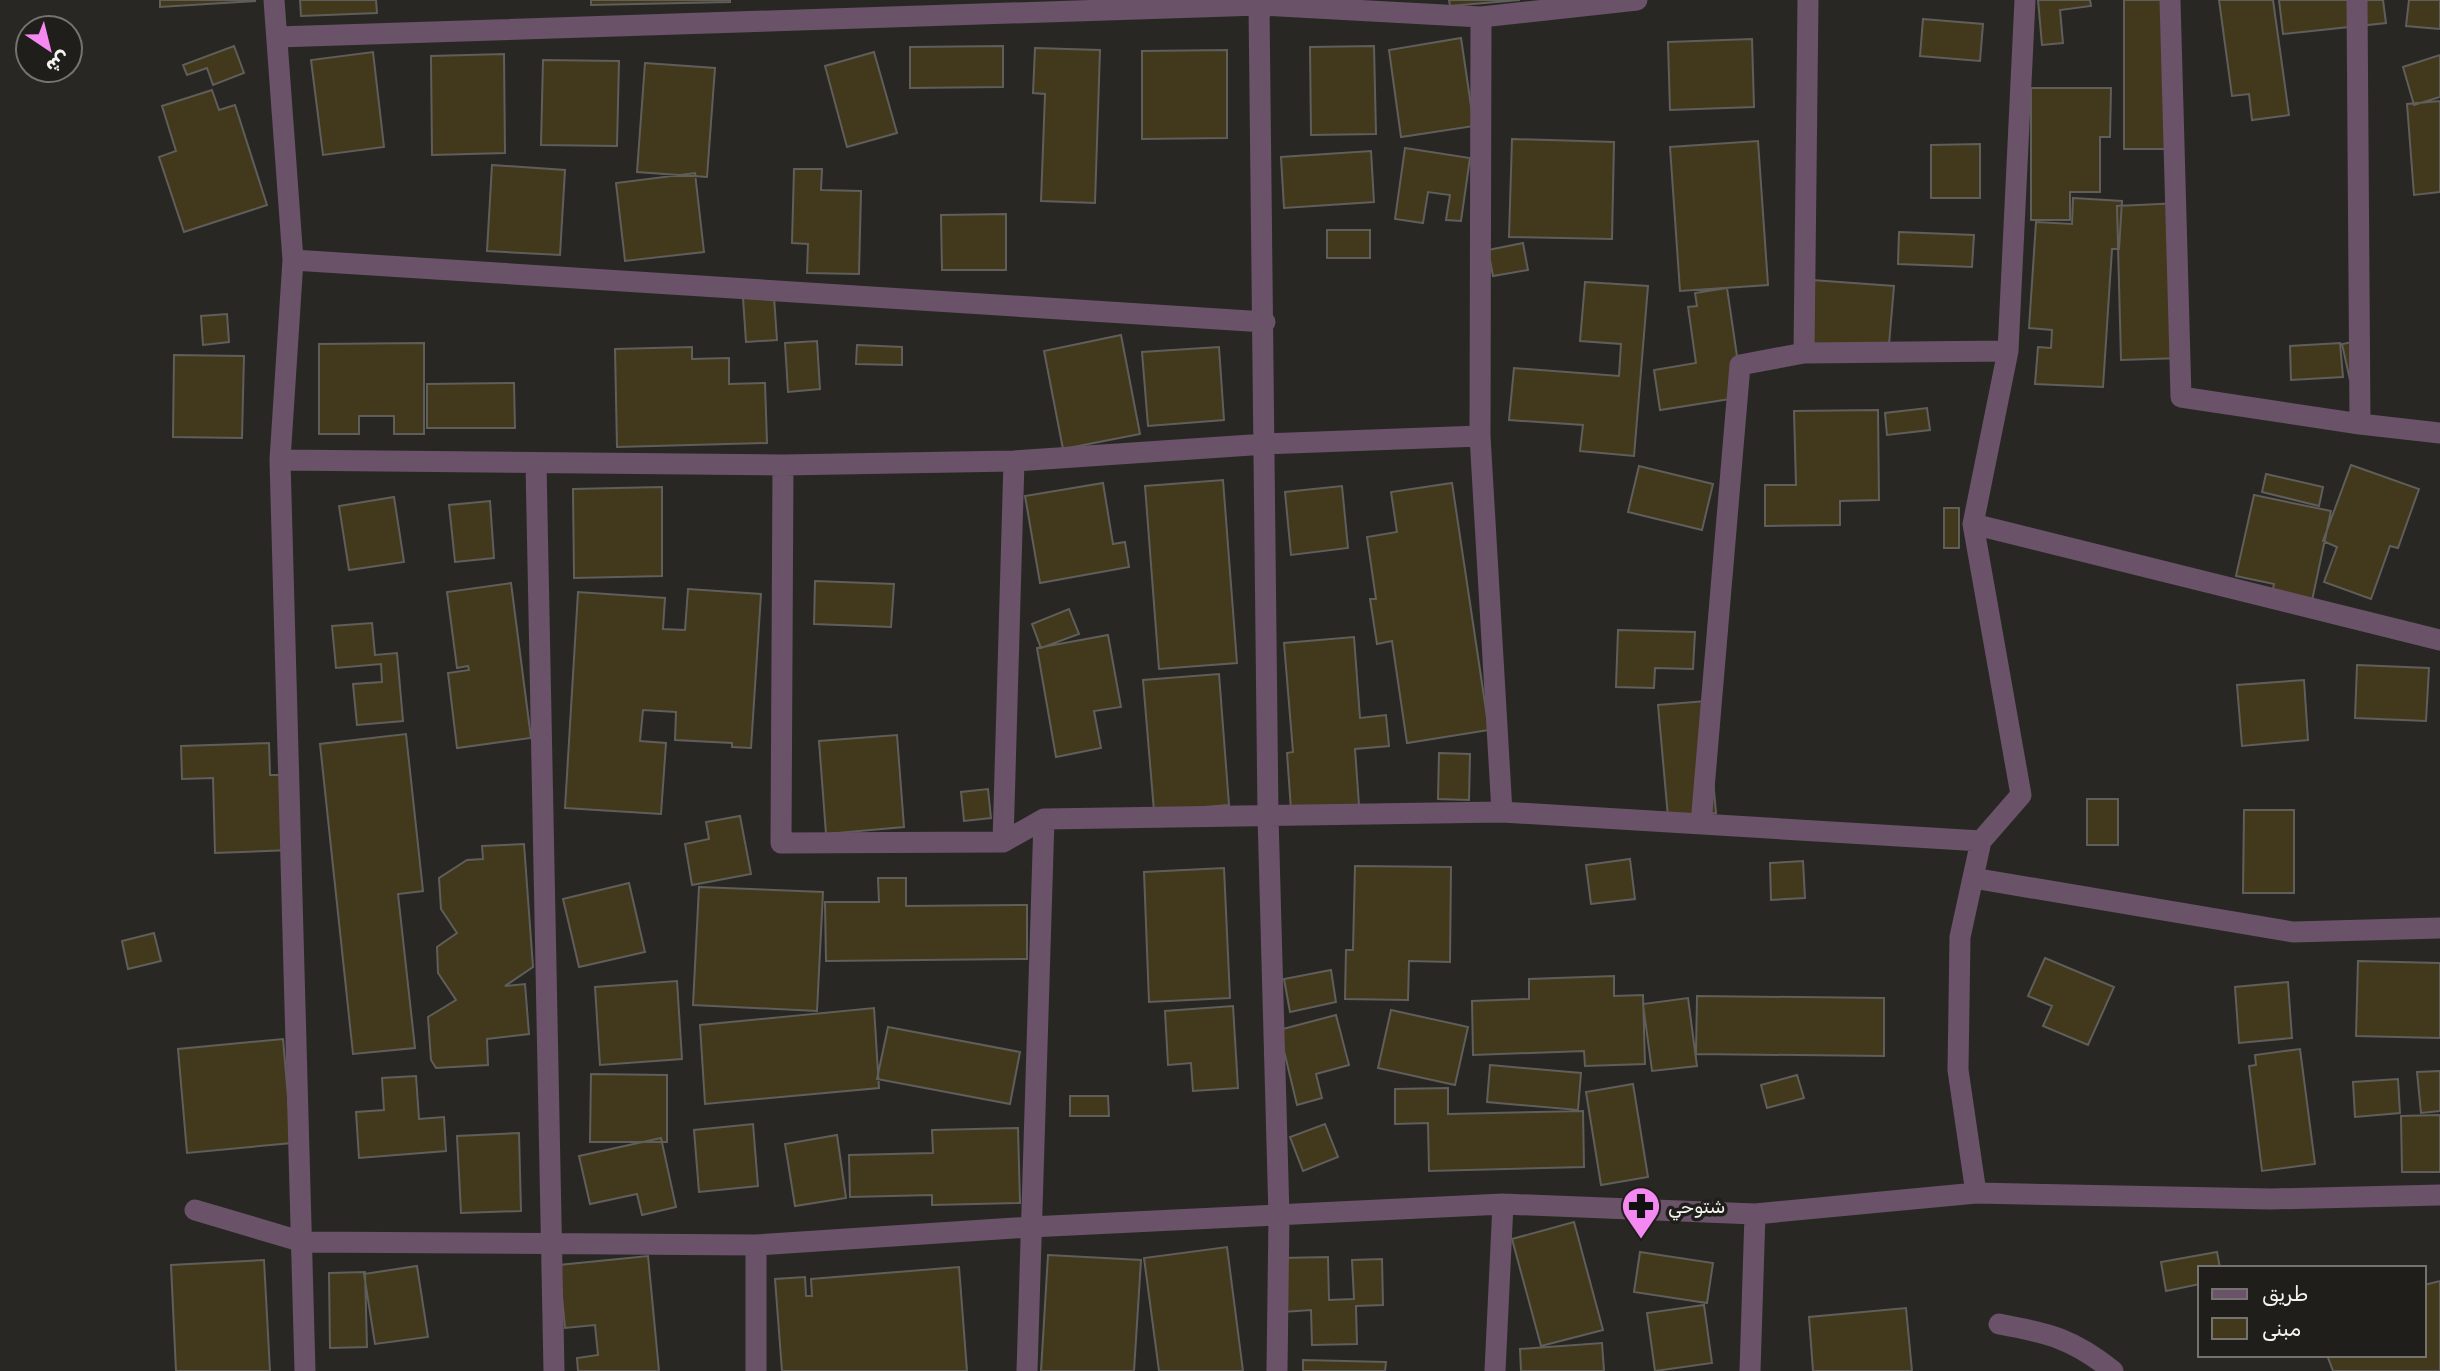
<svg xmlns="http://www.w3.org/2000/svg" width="2440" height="1371" viewBox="0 0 2440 1371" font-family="Rubik,Vazirmatn,sans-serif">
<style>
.building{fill:#42381c;stroke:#5f5e5a;stroke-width:2}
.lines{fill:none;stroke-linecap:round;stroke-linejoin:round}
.minor{stroke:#6a5269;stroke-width:21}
.labels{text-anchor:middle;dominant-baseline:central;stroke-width:7;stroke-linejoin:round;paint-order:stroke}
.poi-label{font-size:19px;fill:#f3f3f0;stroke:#1f1e1b;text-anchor:start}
</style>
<rect width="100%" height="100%" fill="#292724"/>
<!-- building -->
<path class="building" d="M 160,0 L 255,0 L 255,1 L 160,7 Z
M 300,0 L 376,0 L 377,13 L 301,16 Z
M 591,0 L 730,0 L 730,2 L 591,5 Z
M 1449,0 L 1520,0 L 1450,6 Z
M 2038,0 L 2090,0 L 2091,6 L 2060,10 L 2063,43 L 2042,45 Z
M 2124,0 L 2179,0 L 2179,149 L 2124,149 Z
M 2219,0 L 2273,0 L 2289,115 L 2252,120 L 2249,94 L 2232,96 Z
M 2279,0 L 2383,0 L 2386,23 L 2283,34 Z
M 2409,0 L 2440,0 L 2440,29 L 2406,26 Z
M 1923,19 L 1983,24 L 1980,61 L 1920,56 Z
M 1461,38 L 1474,126 L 1401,137 L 1389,50 Z
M 1752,39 L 1754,107 L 1670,110 L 1668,42 Z
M 234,46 L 244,73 L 213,85 L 207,68 L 187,75 L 183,65 Z
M 1003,46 L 1003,87 L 910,88 L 910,47 Z
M 1374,46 L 1376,134 L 1311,135 L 1310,47 Z
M 1035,48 L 1100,50 L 1095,203 L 1041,201 L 1045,94 L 1033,93 Z
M 1227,50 L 1227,138 L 1142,139 L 1142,51 Z
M 373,52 L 384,147 L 323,155 L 311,60 Z
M 874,52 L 897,133 L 847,147 L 825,66 Z
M 504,54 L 505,153 L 432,155 L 431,56 Z
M 2440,55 L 2440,97 L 2414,105 L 2403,67 Z
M 543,60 L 619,61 L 617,146 L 541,145 Z
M 645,63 L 715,68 L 707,177 L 637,172 Z
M 2031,88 L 2111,88 L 2110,137 L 2100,137 L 2100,192 L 2070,192 L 2070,220 L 2031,220 Z
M 212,90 L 219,110 L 235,105 L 267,205 L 184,232 L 159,157 L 176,151 L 162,106 Z
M 2440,101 L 2440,192 L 2414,195 L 2407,104 Z
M 1512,139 L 1614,142 L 1612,239 L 1509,237 Z
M 1758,141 L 1768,285 L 1680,291 L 1670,147 Z
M 1980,144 L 1980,198 L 1931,198 L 1931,145 Z
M 1405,148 L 1470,158 L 1461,221 L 1446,220 L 1450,195 L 1428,192 L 1423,223 L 1395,219 Z
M 1371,151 L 1374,202 L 1284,208 L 1281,157 Z
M 492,165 L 565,170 L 560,255 L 487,251 Z
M 794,169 L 822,169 L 821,190 L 861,191 L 859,274 L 807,273 L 808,244 L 792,243 Z
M 695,173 L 704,252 L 625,261 L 616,183 Z
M 2073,198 L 2122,201 L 2119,249 L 2112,249 L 2103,387 L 2035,384 L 2038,347 L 2051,348 L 2052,330 L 2029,328 L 2036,222 L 2072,224 Z
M 2180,203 L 2182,358 L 2121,360 L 2117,206 Z
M 1006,214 L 1006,270 L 942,270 L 941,215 Z
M 1327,230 L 1370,230 L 1370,258 L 1327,258 Z
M 1899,232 L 1974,235 L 1972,267 L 1898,264 Z
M 1523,243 L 1528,270 L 1493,276 L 1488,250 Z
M 1812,280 L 1894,286 L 1888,356 L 1797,349 Z
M 1585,282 L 1648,286 L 1634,456 L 1580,451 L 1583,425 L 1509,420 L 1514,368 L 1619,376 L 1621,344 L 1580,341 Z
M 1727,288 L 1743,397 L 1660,410 L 1654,370 L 1696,363 L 1688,307 L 1697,306 L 1695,293 Z
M 774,297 L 777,340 L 746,342 L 743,298 Z
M 227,314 L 229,342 L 203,345 L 201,316 Z
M 1121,335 L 1140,434 L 1063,449 L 1044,351 Z
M 817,341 L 820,389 L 788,392 L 785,343 Z
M 2359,341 L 2350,380 L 2342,344 Z
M 424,343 L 424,434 L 394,434 L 394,416 L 359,416 L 359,434 L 319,434 L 319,344 Z
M 2340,343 L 2343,377 L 2291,380 L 2290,346 Z
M 857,345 L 902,347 L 902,365 L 856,364 Z
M 692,347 L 692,359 L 729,358 L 729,384 L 765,383 L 767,443 L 617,447 L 615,349 Z
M 1219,347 L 1224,420 L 1148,426 L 1142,352 Z
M 174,355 L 244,356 L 242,438 L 173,437 Z
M 514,383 L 515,428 L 427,428 L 427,384 Z
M 1927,408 L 1930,430 L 1887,435 L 1885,413 Z
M 1878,410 L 1879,500 L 1840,501 L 1840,525 L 1765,526 L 1765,485 L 1796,485 L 1794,411 Z
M 2351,465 L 2419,489 L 2398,548 L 2390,546 L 2371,599 L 2324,582 L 2337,547 L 2323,541 Z
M 1639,466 L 1713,484 L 1702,530 L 1628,512 Z
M 2266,474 L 2323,487 L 2319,506 L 2262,492 Z
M 1223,480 L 1237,663 L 1159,669 L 1145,486 Z
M 1103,483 L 1113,544 L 1125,542 L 1129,567 L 1040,583 L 1025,496 Z
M 1452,483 L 1489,730 L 1407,743 L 1392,641 L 1377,644 L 1370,599 L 1376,599 L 1367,537 L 1397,532 L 1391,492 Z
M 1342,486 L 1348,548 L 1291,555 L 1285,492 Z
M 662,487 L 662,576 L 574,578 L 573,489 Z
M 2254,495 L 2331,511 L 2310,610 L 2270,602 L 2274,584 L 2236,576 Z
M 394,497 L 404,562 L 349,570 L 339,506 Z
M 490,501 L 494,558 L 455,562 L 449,505 Z
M 1944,508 L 1959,508 L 1959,548 L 1944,548 Z
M 815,581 L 894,584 L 891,627 L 814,624 Z
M 511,583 L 531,738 L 457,748 L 448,673 L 469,670 L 468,666 L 457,668 L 447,592 Z
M 688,589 L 761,594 L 751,748 L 732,747 L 732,743 L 675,740 L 676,712 L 643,710 L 640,741 L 666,743 L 661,814 L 565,808 L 578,592 L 665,598 L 663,629 L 685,630 Z
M 1069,609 L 1079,634 L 1041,648 L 1032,624 Z
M 372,623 L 375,655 L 397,653 L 403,721 L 357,725 L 353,684 L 382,682 L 381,664 L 336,668 L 332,626 Z
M 1618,630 L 1695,632 L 1693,669 L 1655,668 L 1654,688 L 1616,687 Z
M 1108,635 L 1121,707 L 1094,711 L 1101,748 L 1056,757 L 1037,648 Z
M 1354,637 L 1360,718 L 1386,715 L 1389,746 L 1355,749 L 1359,805 L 1291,810 L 1287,753 L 1293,752 L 1284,643 Z
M 2357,665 L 2429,668 L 2426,721 L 2355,718 Z
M 1219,674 L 1229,805 L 1154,811 L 1143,680 Z
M 2304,680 L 2308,740 L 2242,746 L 2237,685 Z
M 1706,701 L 1716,813 L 1668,817 L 1658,705 Z
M 406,734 L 423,891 L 398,894 L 415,1048 L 353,1054 L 320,744 Z
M 897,735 L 904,827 L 826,834 L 819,741 Z
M 269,743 L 270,775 L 289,775 L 291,850 L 215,853 L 213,778 L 182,779 L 181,746 Z
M 1439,753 L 1470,754 L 1469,800 L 1438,799 Z
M 988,789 L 991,818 L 964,821 L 961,792 Z
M 2087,799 L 2118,799 L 2118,845 L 2087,845 Z
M 2244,810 L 2294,810 L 2294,893 L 2243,893 Z
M 740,816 L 751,874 L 692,885 L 685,844 L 709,839 L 706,822 Z
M 524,844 L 533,967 L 505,986 L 525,984 L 529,1034 L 487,1039 L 488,1065 L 436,1068 L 431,1060 L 428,1017 L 456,1000 L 438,973 L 437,947 L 457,933 L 441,909 L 439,878 L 467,860 L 483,859 L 482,846 Z
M 1630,859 L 1635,899 L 1591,904 L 1586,865 Z
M 1803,861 L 1805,898 L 1771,900 L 1770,863 Z
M 1355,866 L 1451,867 L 1450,962 L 1409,961 L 1408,1000 L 1345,999 L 1346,950 L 1353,950 Z
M 1224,868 L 1230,998 L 1149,1002 L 1144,872 Z
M 878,878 L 906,878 L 906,906 L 1027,905 L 1027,959 L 826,961 L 825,902 L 879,902 Z
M 629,883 L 645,952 L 579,967 L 563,899 Z
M 699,887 L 823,892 L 817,1011 L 693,1005 Z
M 154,933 L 161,961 L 128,969 L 122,941 Z
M 2045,958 L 2114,987 L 2088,1045 L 2043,1026 L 2052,1006 L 2028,996 Z
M 2358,961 L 2440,963 L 2440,1038 L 2356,1036 Z
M 1331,970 L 1336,1002 L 1290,1012 L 1284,979 Z
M 1614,976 L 1614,996 L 1643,995 L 1645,1064 L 1585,1066 L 1584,1051 L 1473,1055 L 1472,1001 L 1529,999 L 1529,979 Z
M 677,981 L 682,1059 L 600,1065 L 595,987 Z
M 2288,982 L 2292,1038 L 2239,1043 L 2235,987 Z
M 1697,996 L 1884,998 L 1884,1056 L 1696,1054 Z
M 1688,998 L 1697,1066 L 1652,1071 L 1643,1004 Z
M 1233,1006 L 1238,1088 L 1193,1091 L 1191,1063 L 1168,1065 L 1165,1011 Z
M 874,1008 L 879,1088 L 705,1104 L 700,1025 Z
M 1391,1010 L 1468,1027 L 1455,1085 L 1378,1068 Z
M 1336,1015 L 1349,1065 L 1316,1074 L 1322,1098 L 1297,1105 L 1279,1030 Z
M 888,1027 L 1020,1052 L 1010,1104 L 877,1079 Z
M 283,1039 L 292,1143 L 187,1153 L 178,1049 Z
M 2300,1049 L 2315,1164 L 2262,1171 L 2249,1066 L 2256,1065 L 2255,1055 Z
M 1490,1065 L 1581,1073 L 1578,1110 L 1487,1102 Z
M 2440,1071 L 2440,1111 L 2421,1113 L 2417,1072 Z
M 591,1074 L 667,1075 L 667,1142 L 590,1142 Z
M 1797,1075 L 1804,1098 L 1767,1108 L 1761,1085 Z
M 416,1076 L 419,1119 L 444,1117 L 446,1151 L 359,1158 L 356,1112 L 384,1110 L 382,1078 Z
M 2398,1079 L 2400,1113 L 2355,1117 L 2353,1082 Z
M 1633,1084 L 1648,1177 L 1601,1185 L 1586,1092 Z
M 1448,1088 L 1448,1114 L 1583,1111 L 1584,1167 L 1429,1171 L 1428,1123 L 1395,1124 L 1395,1089 Z
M 1070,1096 L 1108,1096 L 1109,1116 L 1070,1116 Z
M 2440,1115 L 2440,1172 L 2402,1172 L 2401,1116 Z
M 753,1124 L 758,1186 L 699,1192 L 694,1130 Z
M 1325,1124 L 1338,1157 L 1303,1171 L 1290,1137 Z
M 1018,1128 L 1020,1203 L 932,1205 L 932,1195 L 850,1197 L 849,1155 L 933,1153 L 932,1130 Z
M 519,1133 L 521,1211 L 461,1213 L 457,1136 Z
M 837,1135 L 846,1198 L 795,1206 L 785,1144 Z
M 661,1138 L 676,1207 L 642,1215 L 637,1194 L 590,1204 L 579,1156 Z
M 1574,1222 L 1603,1330 L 1541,1346 L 1512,1239 Z
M 1227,1247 L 1243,1371 L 1159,1371 L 1144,1258 Z
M 1640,1252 L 1713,1263 L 1707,1303 L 1634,1292 Z
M 2217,1252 L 2220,1268 L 2200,1268 L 2200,1284 L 2166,1291 L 2161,1262 Z
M 1048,1255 L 1141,1260 L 1134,1371 L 1041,1371 Z
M 648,1256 L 659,1371 L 578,1371 L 577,1358 L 598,1355 L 595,1325 L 565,1328 L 559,1265 Z
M 1328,1257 L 1329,1300 L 1354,1299 L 1352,1260 L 1382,1259 L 1383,1305 L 1356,1306 L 1357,1344 L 1312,1345 L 1311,1310 L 1283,1312 L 1282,1258 Z
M 264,1260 L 270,1371 L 176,1371 L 171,1265 Z
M 417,1266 L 428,1337 L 375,1344 L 364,1274 Z
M 959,1267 L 967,1371 L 782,1371 L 775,1279 L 805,1277 L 806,1296 L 812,1296 L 811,1279 Z
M 365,1272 L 367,1347 L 330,1348 L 329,1273 Z
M 2440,1281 L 2440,1371 L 2333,1371 L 2327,1355 L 2424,1355 L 2424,1285 Z
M 1704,1305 L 1712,1363 L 1655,1371 L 1647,1313 Z
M 1906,1308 L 1912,1371 L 1813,1371 L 1809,1317 Z
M 1602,1343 L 1604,1371 L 1521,1371 L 1520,1349 Z
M 1303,1360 L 1386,1362 L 1385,1371 L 1303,1371 Z"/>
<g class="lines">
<!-- minor -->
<path class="minor" d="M 274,0 L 293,260 L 280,460 L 305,1371
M 1808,0 L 1804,353 L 2008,351
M 2170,0 L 2181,397 L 2360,424 L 2440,433
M 2357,0 L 2360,424
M 1259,5 L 1268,816 L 1279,1216 L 1277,1371
M 1481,17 L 1480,436 L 1502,812
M 277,37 L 1259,5 L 1481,17 L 1637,0
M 293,260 L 1265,322
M 280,460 L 783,465 L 1014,461 L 1266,444 L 1480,436
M 536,463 L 554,1371
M 783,465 L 781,843 L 1003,842 L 1044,819 L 1502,812 L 1981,841 L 2021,795 L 1973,524 L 2008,351 L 2025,0
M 1973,524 L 2440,640
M 1701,824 L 1740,365 L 1804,353
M 1003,842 L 1014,461
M 1973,878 L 2293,932 L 2440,928
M 1976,1193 L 1958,1070 L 1960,937 L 1981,841
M 195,1210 L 303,1242 L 756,1245 L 1030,1227 L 1503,1204 L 1755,1214 L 1976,1193 L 2271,1199 L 2440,1195
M 1999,1324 C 2049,1333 2073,1339 2113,1371
M 756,1371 L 756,1245
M 1027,1371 L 1044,819
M 1495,1371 L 1503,1204
M 1750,1371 L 1755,1214"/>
</g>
<!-- icons -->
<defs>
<g id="pharmacy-pin" transform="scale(2.0125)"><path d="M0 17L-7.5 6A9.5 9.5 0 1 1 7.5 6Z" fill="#f389f1" stroke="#1f1e1b"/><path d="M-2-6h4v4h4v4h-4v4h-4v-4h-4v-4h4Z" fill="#111"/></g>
</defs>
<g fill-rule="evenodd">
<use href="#pharmacy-pin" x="1641" y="1206"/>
</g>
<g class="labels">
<!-- poi labels -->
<g class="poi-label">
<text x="1668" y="1206">شتوحي</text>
</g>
</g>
<!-- legend -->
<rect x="2198" y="1266" width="228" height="91" fill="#1f1e1b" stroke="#747370" stroke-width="2"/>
<rect x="2212" y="1289" width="35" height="10" fill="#6a5269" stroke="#747370" stroke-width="2"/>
<text x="2262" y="1301" font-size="21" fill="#f3f3f0">طريق</text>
<rect x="2212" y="1318" width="35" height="21" fill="#42381c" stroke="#747370" stroke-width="2"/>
<text x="2262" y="1336" font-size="21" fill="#f3f3f0">مبنى</text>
<!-- north arrow -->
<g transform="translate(49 49) rotate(145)"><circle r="33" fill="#1f1e1b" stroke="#747370" stroke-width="2"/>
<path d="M0-5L12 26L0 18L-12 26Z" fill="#f389f1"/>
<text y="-10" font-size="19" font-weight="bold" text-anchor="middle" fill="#f3f3f0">ش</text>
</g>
</svg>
